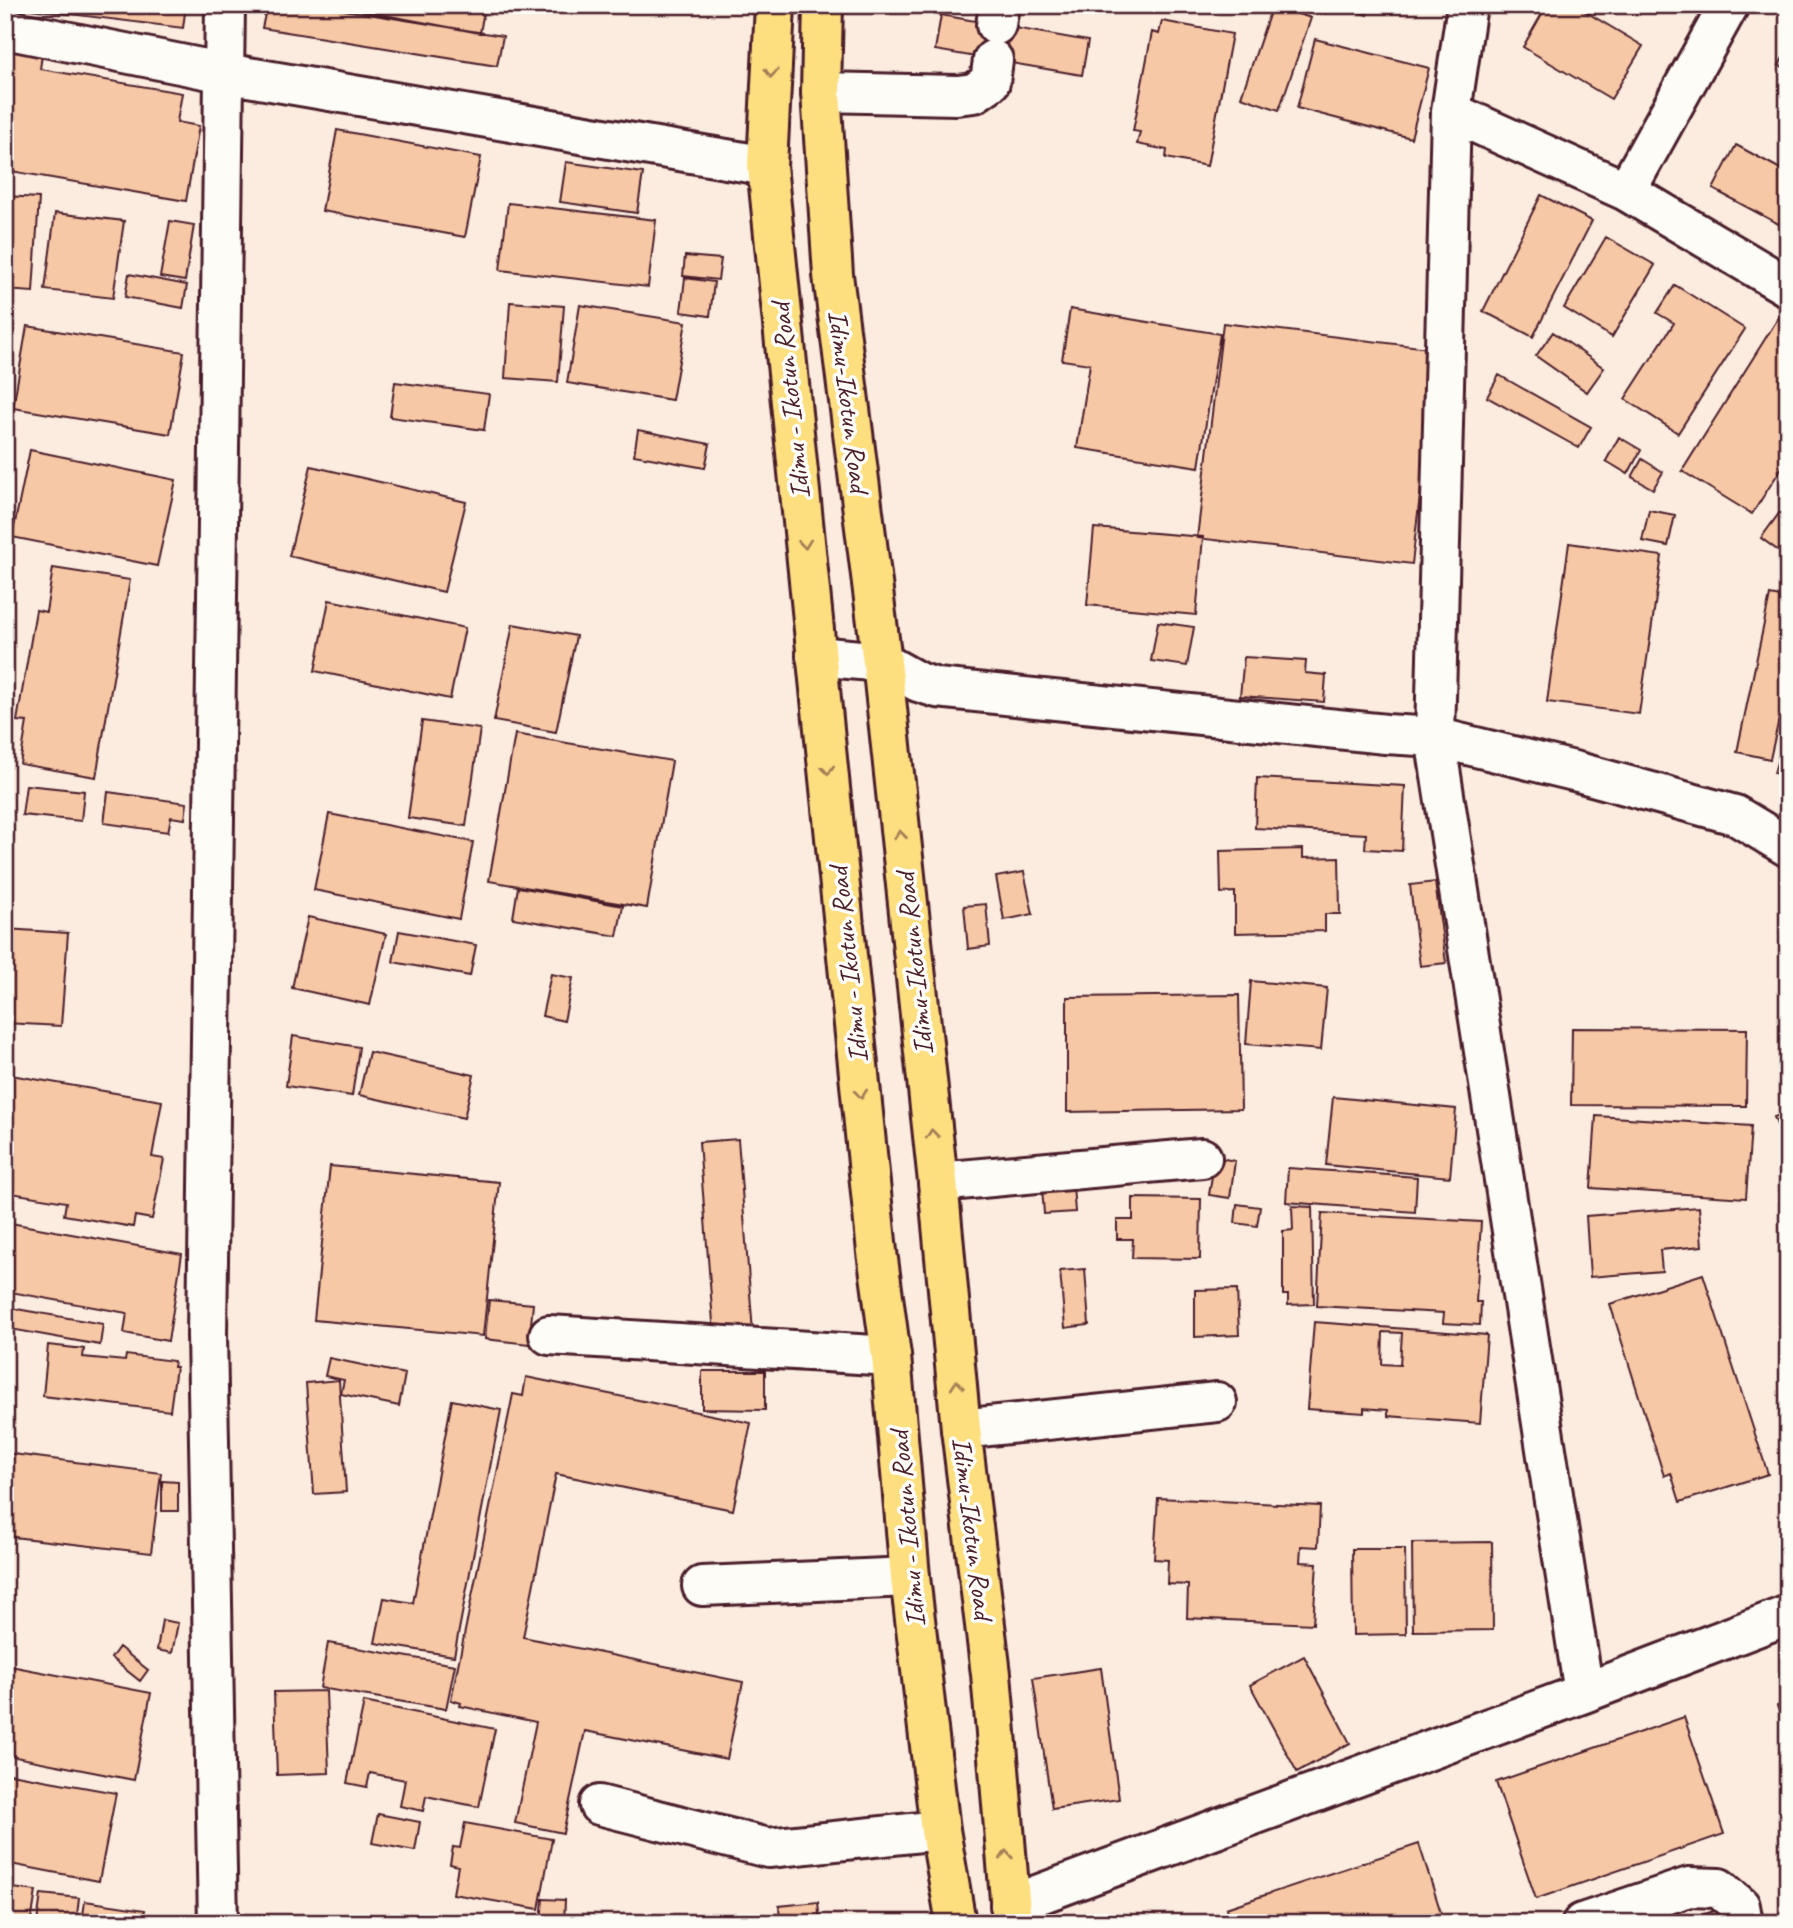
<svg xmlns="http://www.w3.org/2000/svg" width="1793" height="1928" viewBox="0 0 1793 1928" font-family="Caveat,sans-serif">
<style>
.building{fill:#f7c8a6;stroke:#4a1f2b;stroke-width:2;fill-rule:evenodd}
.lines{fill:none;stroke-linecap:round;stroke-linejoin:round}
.minor-casing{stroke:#4a1f2b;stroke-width:44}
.major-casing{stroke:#4a1f2b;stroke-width:44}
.minor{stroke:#fdfcf7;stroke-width:38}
.major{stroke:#fddf80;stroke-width:38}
.oneway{stroke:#a47f56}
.labels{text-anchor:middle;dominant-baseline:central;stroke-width:7;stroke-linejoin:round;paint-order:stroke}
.street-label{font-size:28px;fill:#4a1f2b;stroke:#fdfcf7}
</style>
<rect width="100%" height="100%" fill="#fbecdf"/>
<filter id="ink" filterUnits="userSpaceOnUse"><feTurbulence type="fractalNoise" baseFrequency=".0143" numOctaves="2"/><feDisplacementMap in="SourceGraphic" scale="14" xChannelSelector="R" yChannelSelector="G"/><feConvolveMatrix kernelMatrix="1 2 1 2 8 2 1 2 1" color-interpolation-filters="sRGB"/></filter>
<g filter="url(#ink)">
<!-- building -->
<path class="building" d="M 22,5 L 186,5 L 183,28 L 21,8 Z
M 267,5 L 313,5 L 503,36 L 497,66 L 262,28 Z
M 332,5 L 485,5 L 480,33 Z
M 1337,5 L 1370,5 L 1367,15 Z
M 1547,5 L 1574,5 L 1643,46 L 1611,99 L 1523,47 Z
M 1272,6 L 1311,18 L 1279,110 L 1241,97 Z
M 941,15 L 1088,41 L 1082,75 L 935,50 Z
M 1162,21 L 1232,34 L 1207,166 L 1166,158 L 1167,150 L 1137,144 L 1140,132 L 1133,131 L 1152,32 L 1159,34 Z
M 1315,39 L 1429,68 L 1411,138 L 1297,108 Z
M 5,49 L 42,55 L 40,69 L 182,93 L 177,122 L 199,126 L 186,201 L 5,170 L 7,108 L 5,108 Z
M 1788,49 L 1788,69 L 1779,65 Z
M 337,130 L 481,157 L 465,237 L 322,211 Z
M 1736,145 L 1788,173 L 1788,229 L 1713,189 Z
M 566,162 L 643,173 L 637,213 L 560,202 Z
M 1541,195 L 1592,221 L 1533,337 L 1483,311 Z
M 5,196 L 39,198 L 33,292 L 5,290 Z
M 508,203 L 656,220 L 648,287 L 500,270 Z
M 55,213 L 124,221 L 113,298 L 45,290 Z
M 170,221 L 194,225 L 185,281 L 160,277 Z
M 1606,237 L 1655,265 L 1612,337 L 1564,308 Z
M 685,256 L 721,259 L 718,280 L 683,276 Z
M 129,274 L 187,285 L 183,308 L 125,297 Z
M 685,278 L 714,282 L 710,316 L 681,312 Z
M 1675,285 L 1745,329 L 1678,433 L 1625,399 L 1674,323 L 1657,313 Z
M 510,302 L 564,306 L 558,382 L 505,378 Z
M 580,305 L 686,322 L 672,400 L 567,383 Z
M 1070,309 L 1220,334 L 1199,467 L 1077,448 L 1090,364 L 1062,360 Z
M 1782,312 L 1788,315 L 1788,458 L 1752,514 L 1682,471 Z
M 1223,323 L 1437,349 L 1412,564 L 1197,538 Z
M 27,326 L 184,352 L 170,434 L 13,408 Z
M 1553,332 L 1604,368 L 1587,392 L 1536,356 Z
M 1499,375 L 1591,427 L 1579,448 L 1487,397 Z
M 395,382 L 489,394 L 484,430 L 390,417 Z
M 638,430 L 710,444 L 705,468 L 634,455 Z
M 1619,437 L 1641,450 L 1628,474 L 1606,461 Z
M 30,450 L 176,480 L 157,566 L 12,537 Z
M 1642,459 L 1663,472 L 1653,489 L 1632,477 Z
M 311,466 L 466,502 L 444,592 L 289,556 Z
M 1788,501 L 1788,558 L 1761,538 Z
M 1649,510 L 1675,515 L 1668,546 L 1642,541 Z
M 1094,528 L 1203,537 L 1196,615 L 1087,605 Z
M 1569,543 L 1662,556 L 1639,714 L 1547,702 Z
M 5,552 L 13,553 L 7,591 L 5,591 Z
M 53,568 L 130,580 L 96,777 L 20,764 L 27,722 L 17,721 L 36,610 L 46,612 Z
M 1770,595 L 1786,598 L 1782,619 L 1788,620 L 1788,679 L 1770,759 L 1737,752 Z
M 329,600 L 465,628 L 450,699 L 315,671 Z
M 1158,622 L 1194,627 L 1187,666 L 1151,661 Z
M 513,624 L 576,636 L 556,732 L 494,721 Z
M 1244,657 L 1306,661 L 1305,673 L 1326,675 L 1324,702 L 1240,696 Z
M 422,721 L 480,729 L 466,826 L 408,818 Z
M 1788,723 L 1788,777 L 1774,773 Z
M 515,734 L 672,761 L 647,908 L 489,881 Z
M 1257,778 L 1405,786 L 1402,851 L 1365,849 L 1366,834 L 1255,828 Z
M 26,785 L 84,791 L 81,821 L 22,815 Z
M 108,792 L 187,803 L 185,819 L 171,817 L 168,832 L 104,823 Z
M 329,814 L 473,842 L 459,919 L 314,890 Z
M 1303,849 L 1303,858 L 1339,857 L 1340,914 L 1325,914 L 1325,931 L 1235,933 L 1235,892 L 1221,893 L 1220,851 Z
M 1024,872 L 1033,914 L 1004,920 L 996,877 Z
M 1435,882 L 1446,963 L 1420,966 L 1410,885 Z
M 518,887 L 623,906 L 617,936 L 513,918 Z
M 986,904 L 990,946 L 968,949 L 964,906 Z
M 308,917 L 386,934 L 370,1005 L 292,988 Z
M 5,929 L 68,933 L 61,1026 L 5,1023 Z
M 399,931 L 476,945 L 470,976 L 393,962 Z
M 551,974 L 573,978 L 564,1021 L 542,1016 Z
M 1251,981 L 1327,988 L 1321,1050 L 1246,1044 Z
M 1239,995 L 1241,1109 L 1067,1112 L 1067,997 Z
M 1572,1028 L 1747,1029 L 1746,1106 L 1571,1105 Z
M 293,1036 L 359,1047 L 352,1096 L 286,1086 Z
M 369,1052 L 474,1075 L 464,1118 L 359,1095 Z
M 5,1074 L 162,1101 L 152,1157 L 164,1159 L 152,1219 L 135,1216 L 133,1227 L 64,1215 L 66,1202 L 5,1192 Z
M 1333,1097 L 1456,1109 L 1450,1177 L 1326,1165 Z
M 1788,1112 L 1788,1151 L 1774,1117 Z
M 1596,1116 L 1751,1126 L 1746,1198 L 1591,1188 Z
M 738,1139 L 753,1332 L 714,1335 L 699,1142 Z
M 1215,1157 L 1235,1161 L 1230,1198 L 1209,1195 Z
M 330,1166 L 499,1182 L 483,1336 L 314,1320 Z
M 1288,1168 L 1417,1177 L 1415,1212 L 1286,1202 Z
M 1073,1186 L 1075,1212 L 1044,1214 L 1042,1188 Z
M 1133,1198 L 1201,1199 L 1200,1259 L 1132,1258 L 1133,1239 L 1117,1239 L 1117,1220 L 1133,1220 Z
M 1237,1204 L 1260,1207 L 1257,1226 L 1235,1223 Z
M 1292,1206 L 1312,1207 L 1314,1304 L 1288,1305 L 1288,1295 L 1283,1295 L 1283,1231 L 1293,1230 Z
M 1699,1207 L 1702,1246 L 1660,1250 L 1662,1271 L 1590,1277 L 1586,1216 Z
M 1322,1213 L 1481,1222 L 1476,1302 L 1481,1302 L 1480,1325 L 1443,1323 L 1444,1313 L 1317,1306 Z
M 5,1222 L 182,1254 L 168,1341 L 124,1333 L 127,1313 L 5,1291 Z
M 1085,1269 L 1089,1325 L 1065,1328 L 1060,1271 Z
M 1703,1274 L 1768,1474 L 1680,1502 L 1671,1473 L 1664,1476 L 1610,1304 Z
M 1237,1289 L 1239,1335 L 1195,1337 L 1195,1290 Z
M 489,1300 L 533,1304 L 529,1344 L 485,1339 Z
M 5,1307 L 103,1324 L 100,1345 L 5,1328 Z
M 1314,1322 L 1487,1335 L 1480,1423 L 1388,1416 L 1388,1410 L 1364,1408 L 1364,1413 L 1307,1409 ZM 1383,1332 L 1402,1333 L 1400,1365 L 1382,1364 Z
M 48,1345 L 84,1349 L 83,1357 L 125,1361 L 126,1355 L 174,1361 L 173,1367 L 176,1367 L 170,1411 L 43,1396 Z
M 329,1358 L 405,1374 L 399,1406 L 341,1394 L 344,1380 L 325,1376 Z
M 702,1371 L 765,1371 L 765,1410 L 702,1409 Z
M 526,1377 L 751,1423 L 733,1510 L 556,1474 L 523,1637 L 743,1682 L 727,1759 L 585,1731 L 563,1833 L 515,1823 L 536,1722 L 460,1706 L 461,1703 L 451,1700 L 513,1394 L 523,1396 Z
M 339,1380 L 346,1492 L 314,1494 L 306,1383 Z
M 452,1400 L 501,1410 L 454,1656 L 375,1643 L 384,1598 L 413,1603 Z
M 5,1453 L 161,1473 L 151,1553 L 5,1536 Z
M 162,1481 L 178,1482 L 178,1511 L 162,1511 Z
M 1158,1498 L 1320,1506 L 1318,1547 L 1301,1546 L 1300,1562 L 1317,1563 L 1313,1624 L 1187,1618 L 1188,1585 L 1167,1584 L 1168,1560 L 1154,1559 Z
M 1492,1542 L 1493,1630 L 1413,1631 L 1412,1543 Z
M 1352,1549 L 1405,1549 L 1406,1634 L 1353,1635 Z
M 162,1620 L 178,1623 L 172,1653 L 157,1650 Z
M 328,1643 L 455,1665 L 446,1709 L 320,1688 Z
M 119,1647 L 148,1670 L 140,1681 L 111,1658 Z
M 1304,1656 L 1350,1743 L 1297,1772 L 1250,1685 Z
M 5,1665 L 151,1693 L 134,1780 L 5,1755 Z
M 1101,1668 L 1119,1799 L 1052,1809 L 1033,1678 Z
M 326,1691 L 329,1773 L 277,1775 L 274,1692 Z
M 364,1702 L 495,1729 L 479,1807 L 426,1796 L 423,1811 L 400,1806 L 405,1780 L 370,1773 L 367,1787 L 347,1783 Z
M 1788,1702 L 1788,1734 L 1777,1706 Z
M 1684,1717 L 1724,1834 L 1536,1899 L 1496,1782 Z
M 5,1773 L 116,1793 L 99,1881 L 5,1863 Z
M 378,1814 L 420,1822 L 415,1851 L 372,1843 Z
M 465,1823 L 552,1839 L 539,1909 L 453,1894 L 458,1866 L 450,1864 L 453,1847 L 460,1848 Z
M 1419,1844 L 1443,1919 L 1431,1923 L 1230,1923 L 1226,1908 Z
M 5,1887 L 36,1891 L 31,1923 L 5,1923 Z
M 41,1894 L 79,1898 L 76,1923 L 37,1923 Z
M 543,1899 L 565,1900 L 564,1923 L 541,1923 Z
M 85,1901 L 145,1910 L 142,1923 L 82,1923 Z
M 818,1902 L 820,1923 L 780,1923 L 779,1906 Z
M 1724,1907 L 1730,1923 L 1681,1923 Z"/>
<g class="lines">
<!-- minor casing -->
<g class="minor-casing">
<path id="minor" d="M 1467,5 L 1451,112 L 1435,737 L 1584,1693
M 996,25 L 999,5
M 5,29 L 225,73 L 767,166
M 821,92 L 957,95 L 974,93 L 990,82 L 993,60
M 1451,112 L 1626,191 L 1788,287
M 1626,191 L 1729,5
M 816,656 L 882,662 L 918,682 L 937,688 L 1386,734 L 1435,737 L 1578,772 L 1735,815 L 1788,847
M 938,1182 L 1202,1158
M 549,1335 L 891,1356
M 961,1429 L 1217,1402
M 702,1586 L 910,1577
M 599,1805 L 768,1848 L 940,1830
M 1010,1905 L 1584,1693 L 1788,1615
M 218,1923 L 207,1335 L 225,5
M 1582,1923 L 1689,1887 L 1719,1888 L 1740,1906 L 1743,1923"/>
</g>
<!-- major casing -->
<g class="major-casing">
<path id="major" d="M 775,5 L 767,166 L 877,1252 L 891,1356 L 910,1577 L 940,1830 L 956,1923
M 823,5 L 821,92 L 833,275 L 882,662 L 938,1182 L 961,1429 L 991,1674 L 1012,1923"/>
</g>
<!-- minor -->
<use href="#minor" class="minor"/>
<!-- major -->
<use href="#major" class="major"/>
</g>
<!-- one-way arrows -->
<defs><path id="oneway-chevron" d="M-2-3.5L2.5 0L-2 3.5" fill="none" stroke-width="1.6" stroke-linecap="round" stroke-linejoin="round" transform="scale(1.75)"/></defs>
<g class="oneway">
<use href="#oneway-chevron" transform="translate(771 73) rotate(93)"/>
<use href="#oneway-chevron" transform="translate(805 544) rotate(84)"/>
<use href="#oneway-chevron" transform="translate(828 770) rotate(84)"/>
<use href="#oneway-chevron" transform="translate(900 835) rotate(-96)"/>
<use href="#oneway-chevron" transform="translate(861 1094) rotate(84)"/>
<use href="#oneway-chevron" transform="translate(932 1134) rotate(-96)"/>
<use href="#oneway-chevron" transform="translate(957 1385) rotate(-95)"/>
<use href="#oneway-chevron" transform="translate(1006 1855) rotate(-95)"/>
</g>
</g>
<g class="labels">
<!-- street labels -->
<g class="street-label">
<text transform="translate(790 401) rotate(-96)">Idimu - Ikotun Road</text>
<text transform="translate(849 401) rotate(83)">Idimu-Ikotun Road</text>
<text transform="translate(914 964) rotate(-96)">Idimu-Ikotun Road</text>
<text transform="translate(848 965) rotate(-96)">Idimu - Ikotun Road</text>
<text transform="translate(973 1528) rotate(83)">Idimu-Ikotun Road</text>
<text transform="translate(907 1529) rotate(-95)">Idimu - Ikotun Road</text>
</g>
</g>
<!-- margin -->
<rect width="1793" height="1928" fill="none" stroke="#fdfcf7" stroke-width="28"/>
<rect x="14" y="14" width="1765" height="1900" fill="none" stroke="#4a1f2b" stroke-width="2.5" filter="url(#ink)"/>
</svg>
